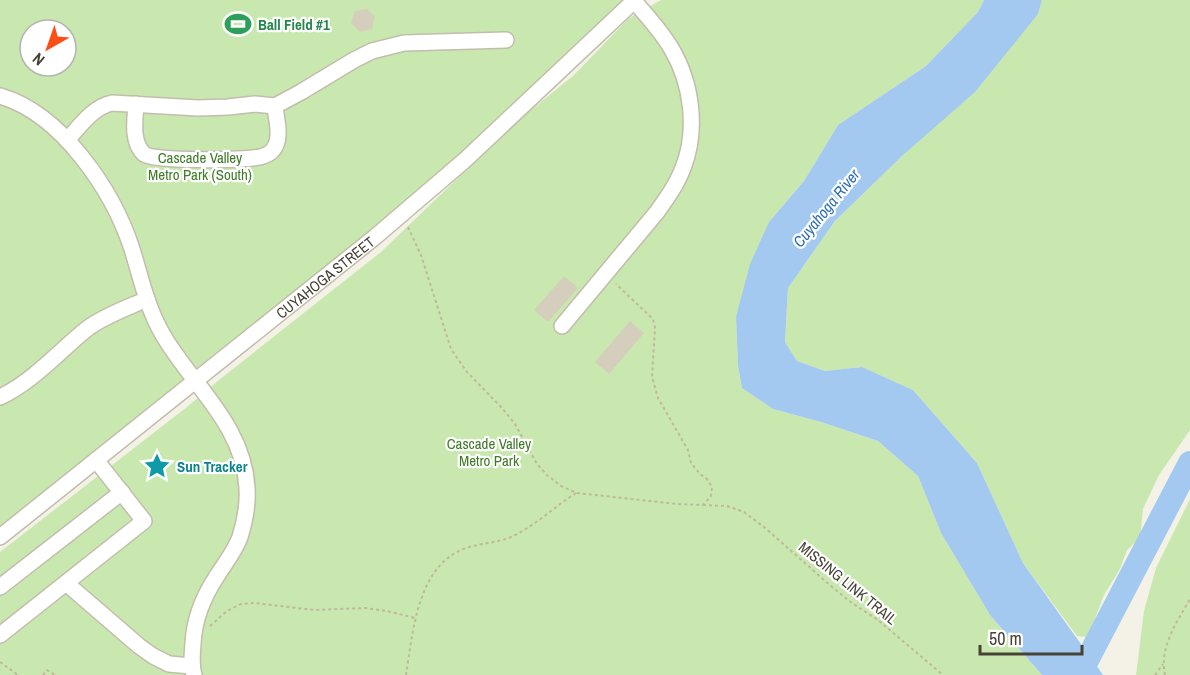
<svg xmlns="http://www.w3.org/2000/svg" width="1190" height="675" viewBox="0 0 1190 675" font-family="'Archivo Narrow',sans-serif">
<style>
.green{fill:#c9e8af;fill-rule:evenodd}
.water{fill:#a3c9f1}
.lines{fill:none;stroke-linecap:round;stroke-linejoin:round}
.river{stroke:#a3c9f1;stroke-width:24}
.building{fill:#d5cebc}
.minor-casing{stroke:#c2bdac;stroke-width:18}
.path{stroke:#c1b79a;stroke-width:2;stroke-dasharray:3 3;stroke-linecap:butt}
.minor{stroke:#fff;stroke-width:15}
.labels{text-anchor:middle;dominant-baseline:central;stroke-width:4.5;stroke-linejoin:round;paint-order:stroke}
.leisure-label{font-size:15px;font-weight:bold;fill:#27864d;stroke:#fff;text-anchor:start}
.park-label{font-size:15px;fill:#3f7a28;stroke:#fff}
.street-label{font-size:15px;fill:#474236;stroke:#fff}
.culture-label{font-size:15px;font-weight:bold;fill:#0d838f;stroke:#fff;text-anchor:start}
.water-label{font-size:16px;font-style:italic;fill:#2d6eb4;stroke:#fff}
</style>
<rect width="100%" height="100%" fill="#f4f1e7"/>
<!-- green -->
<path class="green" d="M 0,0 L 635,0 L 465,160 L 206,362 L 0,527 ZM 30,30 L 66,30 L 66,66 L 30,66 Z
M 661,0 L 984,0 L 978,12 L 926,66 L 838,125 L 804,181 L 769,222 L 736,317 L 738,366 L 742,388 L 773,409 L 821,422 L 878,441 L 918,476 L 941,533 L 990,615 L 1042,675 L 0,675 L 0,552 L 187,407 L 219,380 L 381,252 L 514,124 L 574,75 L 629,18 Z
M 1042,0 L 1190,0 L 1190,430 L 1159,475 L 1143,509 L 1140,538 L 1127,550 L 1120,569 L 1104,595 L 1088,637 L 1077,636 L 1023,563 L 977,463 L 913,390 L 862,367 L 825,371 L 797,361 L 785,342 L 788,288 L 835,221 L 902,156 L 1038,14 Z
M 1190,499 L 1190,675 L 1136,675 L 1144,611 L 1156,568 Z"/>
<!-- water -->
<path class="water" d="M 984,0 L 1042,0 L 1038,14 L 975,92 L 902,156 L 835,221 L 788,288 L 785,342 L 797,361 L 825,371 L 862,367 L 913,390 L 977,463 L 1023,563 L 1103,675 L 1042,675 L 990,615 L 941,533 L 918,476 L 878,441 L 821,422 L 773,409 L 742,388 L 738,366 L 736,317 L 750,264 L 769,222 L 804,181 L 838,125 L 926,66 L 978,12 Z"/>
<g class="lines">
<!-- river -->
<path class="river" d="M 1084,666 L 1190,463"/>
</g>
<!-- building -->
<path class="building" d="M 367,9 L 375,17 L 372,29 L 360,32 L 351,23 L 355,11 Z
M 564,276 L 578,288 L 548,322 L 534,310 Z
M 630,321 L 644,333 L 609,374 L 595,362 Z"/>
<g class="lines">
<!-- minor casing -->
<g class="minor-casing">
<g id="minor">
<path d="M 0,96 C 62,114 113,191 132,249 C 141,278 147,308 163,335 C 192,385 244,425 247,488 C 248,504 245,521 240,537 C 235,551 225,563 217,576 C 203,597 194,619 193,644 C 192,655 191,664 194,675"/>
<path d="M 136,104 C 135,119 131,142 144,154 C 152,162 245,160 260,157 C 264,156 269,154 272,151 C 283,139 276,120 275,106"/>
<path d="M 67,140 C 80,126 93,107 112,103 L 198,108 L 228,107 L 255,104 L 275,106 L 301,92 L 354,60 L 372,51 L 404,43 L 506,40"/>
<path d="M 562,326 L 657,212 C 667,198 677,184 683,168 C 698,130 692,83 671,48 C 661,31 647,16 634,1"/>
<path d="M 0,397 C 34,381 59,351 88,328 C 106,315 127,308 147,299"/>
<path id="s1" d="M 0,537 L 375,237 L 465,160 L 635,0"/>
<path d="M 66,583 L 139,646 L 153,656 L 169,664 L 191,666"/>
<path d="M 0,587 L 122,492"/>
<path d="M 0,635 L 144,521 L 96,460"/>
</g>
</g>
<!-- path -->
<path class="path" d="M 408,227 L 421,255 L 451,349 L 467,372 L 502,408 L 515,424 L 537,464 L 547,475 L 561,486 L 577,493 L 677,504 L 703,505 L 711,496 L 712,487 L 707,479 L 700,474 L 691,463 L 688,450 L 658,398 L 652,377 L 655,328 L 653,319 L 616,284
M 703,505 L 727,506 L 744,512 L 764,527 L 832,587 L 852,603 L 878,620 L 943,675
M 210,626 L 227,611 L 241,604 L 255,603 L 314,610 L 365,608 L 387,611 L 415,618
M 0,662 L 18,675
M 43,675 L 47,670 L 55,675
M 406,675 C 413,632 417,565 466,548 C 481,543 497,543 511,537 C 535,526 554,507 576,493
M 1155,675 L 1163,664
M 1165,675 C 1159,647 1177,622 1190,599"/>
<!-- minor -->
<use href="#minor" class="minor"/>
</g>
<!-- icons -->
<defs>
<g id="stadium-bare" transform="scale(2.07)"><path d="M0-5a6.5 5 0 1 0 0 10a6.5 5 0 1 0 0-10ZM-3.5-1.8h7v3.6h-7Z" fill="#2e9e5b" stroke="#fff" stroke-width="2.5" paint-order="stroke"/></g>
<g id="sight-bare" transform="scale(2.07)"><path d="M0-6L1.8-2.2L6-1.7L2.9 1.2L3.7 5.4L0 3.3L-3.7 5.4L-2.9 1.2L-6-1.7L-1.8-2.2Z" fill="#0f9aa8" stroke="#fff" stroke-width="2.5" paint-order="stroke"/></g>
</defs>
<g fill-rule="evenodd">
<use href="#stadium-bare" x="238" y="24"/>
<use href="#sight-bare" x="157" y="466"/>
</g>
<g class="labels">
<!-- leisure labels -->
<g class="leisure-label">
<text x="258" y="24">Ball Field #1</text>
</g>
<!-- park labels -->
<g class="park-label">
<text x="200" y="157">Cascade Valley<tspan x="200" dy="17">Metro Park (South)</tspan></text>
<text x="489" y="443">Cascade Valley<tspan x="489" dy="17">Metro Park</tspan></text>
</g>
<!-- street labels -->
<g class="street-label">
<text stroke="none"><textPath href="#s1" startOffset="416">CUYAHOGA STREET</textPath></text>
<text transform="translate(848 583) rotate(39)">MISSING LINK TRAIL</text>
</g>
<!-- culture labels -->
<g class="culture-label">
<text x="177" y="466">Sun Tracker</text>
</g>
<!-- water labels -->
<g class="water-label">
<text transform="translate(826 208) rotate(-51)">Cuyahoga River</text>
</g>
</g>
<!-- north arrow -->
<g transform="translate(48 48) rotate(220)"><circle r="28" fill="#ffffff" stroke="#b5b3af" stroke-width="1.5"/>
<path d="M0-4.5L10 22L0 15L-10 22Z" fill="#fc4f16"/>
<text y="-9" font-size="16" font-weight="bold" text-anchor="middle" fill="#474236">N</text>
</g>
<!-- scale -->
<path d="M980 645v9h102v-9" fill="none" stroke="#474236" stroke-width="3"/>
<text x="989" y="645" font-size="18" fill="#474236" stroke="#ffffff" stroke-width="4.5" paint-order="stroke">50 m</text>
</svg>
